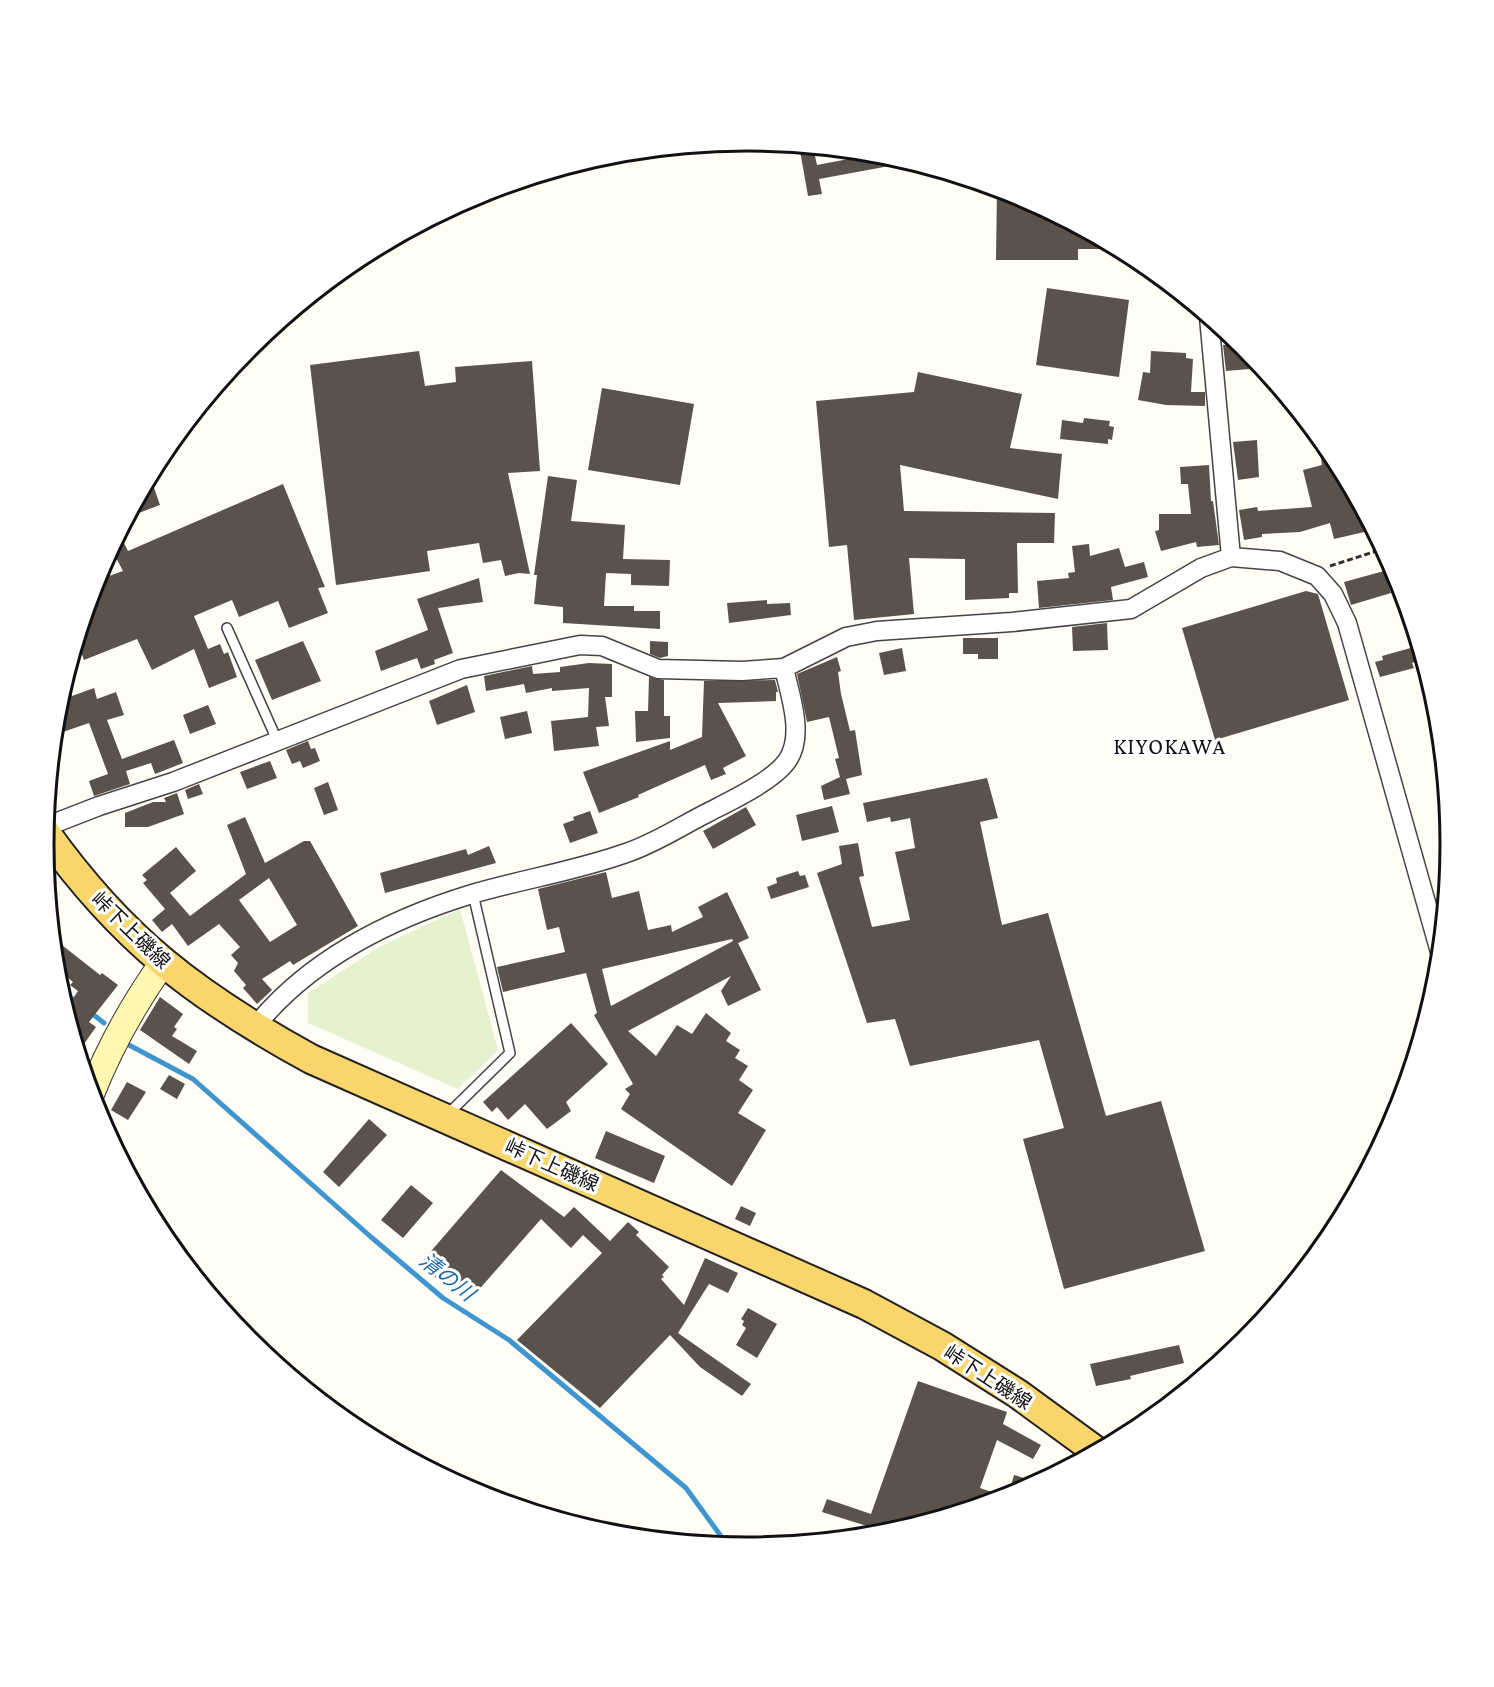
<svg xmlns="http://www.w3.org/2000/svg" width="1494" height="1687" viewBox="0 0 1494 1687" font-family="'Crimson Pro','Noto Sans JP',serif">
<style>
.pitch{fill:#e6f2cf}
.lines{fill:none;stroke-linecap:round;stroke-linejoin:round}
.stream{stroke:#3f96cf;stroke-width:5}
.building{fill:#5a524d;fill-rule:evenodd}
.lane-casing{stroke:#444;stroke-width:12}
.street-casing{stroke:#444;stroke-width:21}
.secondary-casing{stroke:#333;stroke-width:28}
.primary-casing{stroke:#222;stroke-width:32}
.path{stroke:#333;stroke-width:3;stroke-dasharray:6 3;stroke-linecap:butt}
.lane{stroke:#fff;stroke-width:9}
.street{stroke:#fff;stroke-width:18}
.secondary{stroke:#fff6b0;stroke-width:26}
.primary{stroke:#f9d66b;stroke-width:28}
.labels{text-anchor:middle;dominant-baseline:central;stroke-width:6;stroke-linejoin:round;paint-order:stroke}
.street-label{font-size:20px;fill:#111;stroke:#fff}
.water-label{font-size:21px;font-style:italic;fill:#1768a6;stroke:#fff}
.quarter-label{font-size:22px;letter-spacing:1.5px;fill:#111;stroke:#fff}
.rim{fill:none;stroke:#111;stroke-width:3}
</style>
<rect width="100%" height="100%" fill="#fffdf5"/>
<!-- pitch -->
<path class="pitch" d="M 460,909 L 498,1050 L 458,1089 L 308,1023 L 308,993 L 381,946 Z"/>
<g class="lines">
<!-- stream -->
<path class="stream" d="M 60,990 L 78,1003
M 90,1012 L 104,1023
M 129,1045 L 193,1079 L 371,1237 L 443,1298 L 509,1340 L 686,1488 L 723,1539 L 734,1546"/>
</g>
<!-- building -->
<path class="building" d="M 799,145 L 813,147 L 817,165 L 880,153 L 911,162 L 819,179 L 822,194 L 808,196 Z
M 997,188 L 1017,194 L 1121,249 L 1078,249 L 1078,260 L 996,260 Z
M 1047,288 L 1129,300 L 1119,377 L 1036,365 Z
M 1241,343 L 1245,346 L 1262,368 L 1226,371 L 1223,345 Z
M 419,351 L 425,386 L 456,382 L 455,367 L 532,361 L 540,471 L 508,473 L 530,574 L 519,573 L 505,576 L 501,560 L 483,563 L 479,543 L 427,551 L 430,571 L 336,585 L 310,365 Z
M 1151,351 L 1186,353 L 1186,358 L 1193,359 L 1191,392 L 1205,392 L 1205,406 L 1166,405 L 1138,400 L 1143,372 L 1150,373 Z
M 918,372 L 1022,394 L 1010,448 L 1062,454 L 1058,499 L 900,465 L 904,511 L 1055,513 L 1054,543 L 1017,543 L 1018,593 L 1009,593 L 1009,598 L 965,600 L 965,559 L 909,558 L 914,614 L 854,620 L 847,545 L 829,547 L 816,401 L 914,392 Z
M 602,388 L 694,404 L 680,485 L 588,470 Z
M 1084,418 L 1110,421 L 1109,426 L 1114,427 L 1112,440 L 1108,439 L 1108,444 L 1060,439 L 1062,420 L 1083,423 Z
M 1317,434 L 1332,453 L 1373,530 L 1334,539 L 1330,523 L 1300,532 L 1262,534 L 1262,537 L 1244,540 L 1239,510 L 1257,507 L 1258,511 L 1312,507 L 1303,470 L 1322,465 Z
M 1257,440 L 1259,477 L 1238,480 L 1233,442 Z
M 1209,465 L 1211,501 L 1213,501 L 1219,545 L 1197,547 L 1196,542 L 1161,551 L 1155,531 L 1159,530 L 1159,514 L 1191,514 L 1188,484 L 1181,484 L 1180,467 Z
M 150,476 L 160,505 L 128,517 L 139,495 Z
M 548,476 L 577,480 L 571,521 L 625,525 L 623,559 L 670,560 L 669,586 L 631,585 L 631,574 L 606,573 L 604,606 L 634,606 L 634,611 L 660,611 L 660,629 L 563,623 L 563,607 L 534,604 L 537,575 L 534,575 Z
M 283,484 L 325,587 L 318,588 L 328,613 L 289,628 L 278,601 L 239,617 L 232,600 L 194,616 L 208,649 L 220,644 L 224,654 L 228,652 L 237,677 L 209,688 L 194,649 L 152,670 L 137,639 L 84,660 L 77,641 L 95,581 L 123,571 L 111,548 L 119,533 L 128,551 Z
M 1089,544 L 1090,556 L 1119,548 L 1125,567 L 1144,562 L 1148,577 L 1111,587 L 1113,600 L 1039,608 L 1037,581 L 1069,578 L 1068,573 L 1075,572 L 1072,546 Z
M 1384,571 L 1391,593 L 1351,605 L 1344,582 Z
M 479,578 L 483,602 L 438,608 L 453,653 L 434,660 L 435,664 L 421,669 L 417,658 L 381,671 L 375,651 L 428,630 L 417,599 Z
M 1306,591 L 1318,594 L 1349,700 L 1215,740 L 1182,628 Z
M 767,600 L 767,604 L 790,603 L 791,615 L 729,623 L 727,603 Z
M 1107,623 L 1108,650 L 1073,651 L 1072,627 Z
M 963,638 L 998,638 L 998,659 L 978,659 L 978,654 L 963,654 Z
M 303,641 L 321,681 L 272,700 L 255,660 Z
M 650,641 L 668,642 L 668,656 L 660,658 L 650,654 Z
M 1414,647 L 1418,661 L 1412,663 L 1414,668 L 1380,677 L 1375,662 L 1383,660 L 1382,656 Z
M 902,648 L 906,671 L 884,675 L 879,653 Z
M 837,657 L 841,671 L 838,672 L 841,694 L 850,731 L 855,730 L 862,775 L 846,779 L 850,794 L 824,800 L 821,786 L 840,777 L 835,759 L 839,758 L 829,717 L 807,722 L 797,674 Z
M 589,663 L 612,664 L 612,697 L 605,697 L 609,726 L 596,727 L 599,746 L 554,751 L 551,721 L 588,717 L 589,688 L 552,691 L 552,688 L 526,693 L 524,684 L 486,691 L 484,676 L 532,666 L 533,674 L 560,672 L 560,667 Z
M 66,676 L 72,696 L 94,688 L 97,699 L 116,692 L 124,715 L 107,720 L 122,759 L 174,740 L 183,763 L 155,774 L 151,763 L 126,771 L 130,784 L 94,796 L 89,781 L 108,774 L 89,723 L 60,733 L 56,719 Z
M 649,677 L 664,680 L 664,716 L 670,716 L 670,738 L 636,742 L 635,711 L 648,711 Z
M 775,680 L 778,692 L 776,692 L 776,701 L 718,703 L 746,756 L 723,768 L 726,774 L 711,780 L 705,765 L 638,795 L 639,797 L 599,813 L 583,772 L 670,741 L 670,750 L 702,737 L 704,681 Z
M 467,685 L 475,712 L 437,725 L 429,701 Z
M 208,705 L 216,724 L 190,734 L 183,715 Z
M 527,711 L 532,733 L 505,739 L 500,717 Z
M 308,741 L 311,749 L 315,748 L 320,761 L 303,768 L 300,761 L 292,764 L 286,750 Z
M 270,761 L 277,778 L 247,789 L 240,772 Z
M 987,778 L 998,818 L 980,822 L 1002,925 L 1048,913 L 1106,1116 L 1161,1101 L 1205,1251 L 1064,1289 L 1023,1139 L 1064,1128 L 1039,1040 L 910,1066 L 895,1019 L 867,1023 L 817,873 L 842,864 L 839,846 L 858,843 L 864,876 L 859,877 L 872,927 L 910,920 L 895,852 L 915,848 L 910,818 L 891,822 L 890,817 L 867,822 L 863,803 Z
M 328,782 L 338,810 L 324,815 L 314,788 Z
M 199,784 L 203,794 L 188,799 L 185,790 Z
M 177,793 L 184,814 L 148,827 L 125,827 L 125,813 L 153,802 L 166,802 L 164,798 Z
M 832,806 L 839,832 L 802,841 L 796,815 Z
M 746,807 L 756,825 L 713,849 L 703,831 Z
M 590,811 L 598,833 L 570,843 L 563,824 L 574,820 L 573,817 Z
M 245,817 L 265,863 L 304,841 L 310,841 L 358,926 L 293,965 L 290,961 L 262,979 L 272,990 L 257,1004 L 243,988 L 246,985 L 234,971 L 238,963 L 231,955 L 240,947 L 219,924 L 188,946 L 172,924 L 162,932 L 152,920 L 165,909 L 143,883 L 147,880 L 142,875 L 176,847 L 196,871 L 170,893 L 190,916 L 246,874 L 227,825 ZM 269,878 L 297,925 L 270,942 L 239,900 Z
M 489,846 L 496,863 L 385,893 L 380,873 L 466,849 L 468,855 Z
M 798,871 L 800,876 L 805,875 L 809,887 L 771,899 L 767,887 L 777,883 L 776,878 Z
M 606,872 L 612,898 L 639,891 L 648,930 L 671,925 L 672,932 L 703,917 L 698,907 L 727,892 L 749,938 L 738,943 L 761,990 L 728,1006 L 721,991 L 731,976 L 628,1031 L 656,1056 L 677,1025 L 692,1034 L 706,1013 L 731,1033 L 726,1041 L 740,1050 L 735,1058 L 748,1066 L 739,1080 L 753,1090 L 738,1113 L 766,1130 L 732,1186 L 621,1109 L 630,1094 L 625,1089 L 633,1084 L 594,1015 L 597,1013 L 586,973 L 503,992 L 497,967 L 565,952 L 559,927 L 547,930 L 538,889 ZM 732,939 L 733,941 L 611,1006 L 602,969 Z
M 53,938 L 100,975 L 102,973 L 118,985 L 89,1022 L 96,1027 L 84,1044 L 74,1037 L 66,1009 L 78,991 L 70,985 L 73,982 L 56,968 Z
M 160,997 L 183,1014 L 174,1027 L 177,1029 L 172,1036 L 197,1051 L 189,1064 L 140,1030 Z
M 571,1023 L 608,1064 L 566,1102 L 571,1111 L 547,1129 L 525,1104 L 508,1120 L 497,1107 L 492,1112 L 483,1102 Z
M 169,1075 L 185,1084 L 177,1099 L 160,1089 Z
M 127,1082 L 146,1092 L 128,1120 L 111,1110 Z
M 369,1119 L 387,1135 L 339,1187 L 323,1172 Z
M 606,1131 L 665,1156 L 654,1183 L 595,1158 Z
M 501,1170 L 564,1217 L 574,1207 L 610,1241 L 628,1222 L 639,1232 L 636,1235 L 669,1267 L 662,1275 L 664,1277 L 661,1279 L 684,1305 L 705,1258 L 738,1273 L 728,1293 L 709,1284 L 678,1333 L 751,1384 L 742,1396 L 700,1367 L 670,1335 L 600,1408 L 517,1340 L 602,1253 L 583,1235 L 571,1248 L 541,1219 L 468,1302 L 444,1280 L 442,1283 L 420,1264 Z
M 411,1185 L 433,1203 L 403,1238 L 381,1220 Z
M 741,1206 L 756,1213 L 750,1226 L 735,1219 Z
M 748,1308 L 777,1324 L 757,1358 L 736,1345 L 746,1328 L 742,1325 L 744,1321 L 741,1319 Z
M 1179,1345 L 1184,1363 L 1130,1376 L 1131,1379 L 1096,1386 L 1090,1364 Z
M 918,1381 L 1007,1412 L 1003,1424 L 1041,1445 L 1033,1459 L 997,1440 L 980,1488 L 1006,1497 L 876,1534 L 865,1531 L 867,1526 L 822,1512 L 827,1499 L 871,1514 Z
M 1014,1475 L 1027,1479 L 1024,1489 L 1008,1496 Z"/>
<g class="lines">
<!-- lane casing -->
<g class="lane-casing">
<path id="lane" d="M 227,628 L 277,740
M 446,1116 L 510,1053 L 473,894"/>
</g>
<!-- street casing -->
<g class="street-casing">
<path id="street" d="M 1209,317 L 1231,557
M 45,827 L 99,806 L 173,782 L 461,669 L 580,645 L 602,646 L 658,669 L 742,671 L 784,668 L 846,637 L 877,631 L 1012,622 L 1131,609 L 1201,568 L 1231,557 L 1280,561 L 1317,576 L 1333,594 L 1347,623 L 1440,952
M 254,1028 C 309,959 390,919 472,894 C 523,879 576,871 626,853 C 654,844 681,826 707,813 C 730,801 773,781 787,761 C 805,736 790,695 784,668"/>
</g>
<!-- secondary casing -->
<g class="secondary-casing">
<path id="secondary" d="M 91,1094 C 110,1046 133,1005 162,964"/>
</g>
<!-- primary casing -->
<g class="primary-casing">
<path id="primary" d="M 45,832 C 122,940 196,996 311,1059 L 864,1304 L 942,1346 L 1018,1394 L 1096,1451"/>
</g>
<!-- path -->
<path class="path" d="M 1330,566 L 1383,549"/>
<!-- lane -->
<use href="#lane" class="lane"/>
<!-- street -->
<use href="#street" class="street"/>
<!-- secondary -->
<use href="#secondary" class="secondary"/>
<!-- primary -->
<use href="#primary" class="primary"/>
</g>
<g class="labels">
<!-- street labels -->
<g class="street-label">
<text transform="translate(131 930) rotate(44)">峠下上磯線</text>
<text transform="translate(552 1165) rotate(24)">峠下上磯線</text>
<text transform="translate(988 1377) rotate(33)">峠下上磯線</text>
</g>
<!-- water labels -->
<g class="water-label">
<text transform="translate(447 1277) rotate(38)">清の川</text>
</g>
<!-- quarter labels -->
<g class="quarter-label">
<text x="1170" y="746">KIYOKAWA</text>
</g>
</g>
<!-- crop -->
<path d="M0 0H1494V1687H0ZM54 844a693 693 0 1 1 1386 0a693 693 0 1 1-1386 0Z" fill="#fff" fill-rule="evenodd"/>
<path class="rim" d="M54 844a693 693 0 1 1 1386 0a693 693 0 1 1-1386 0Z"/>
</svg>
